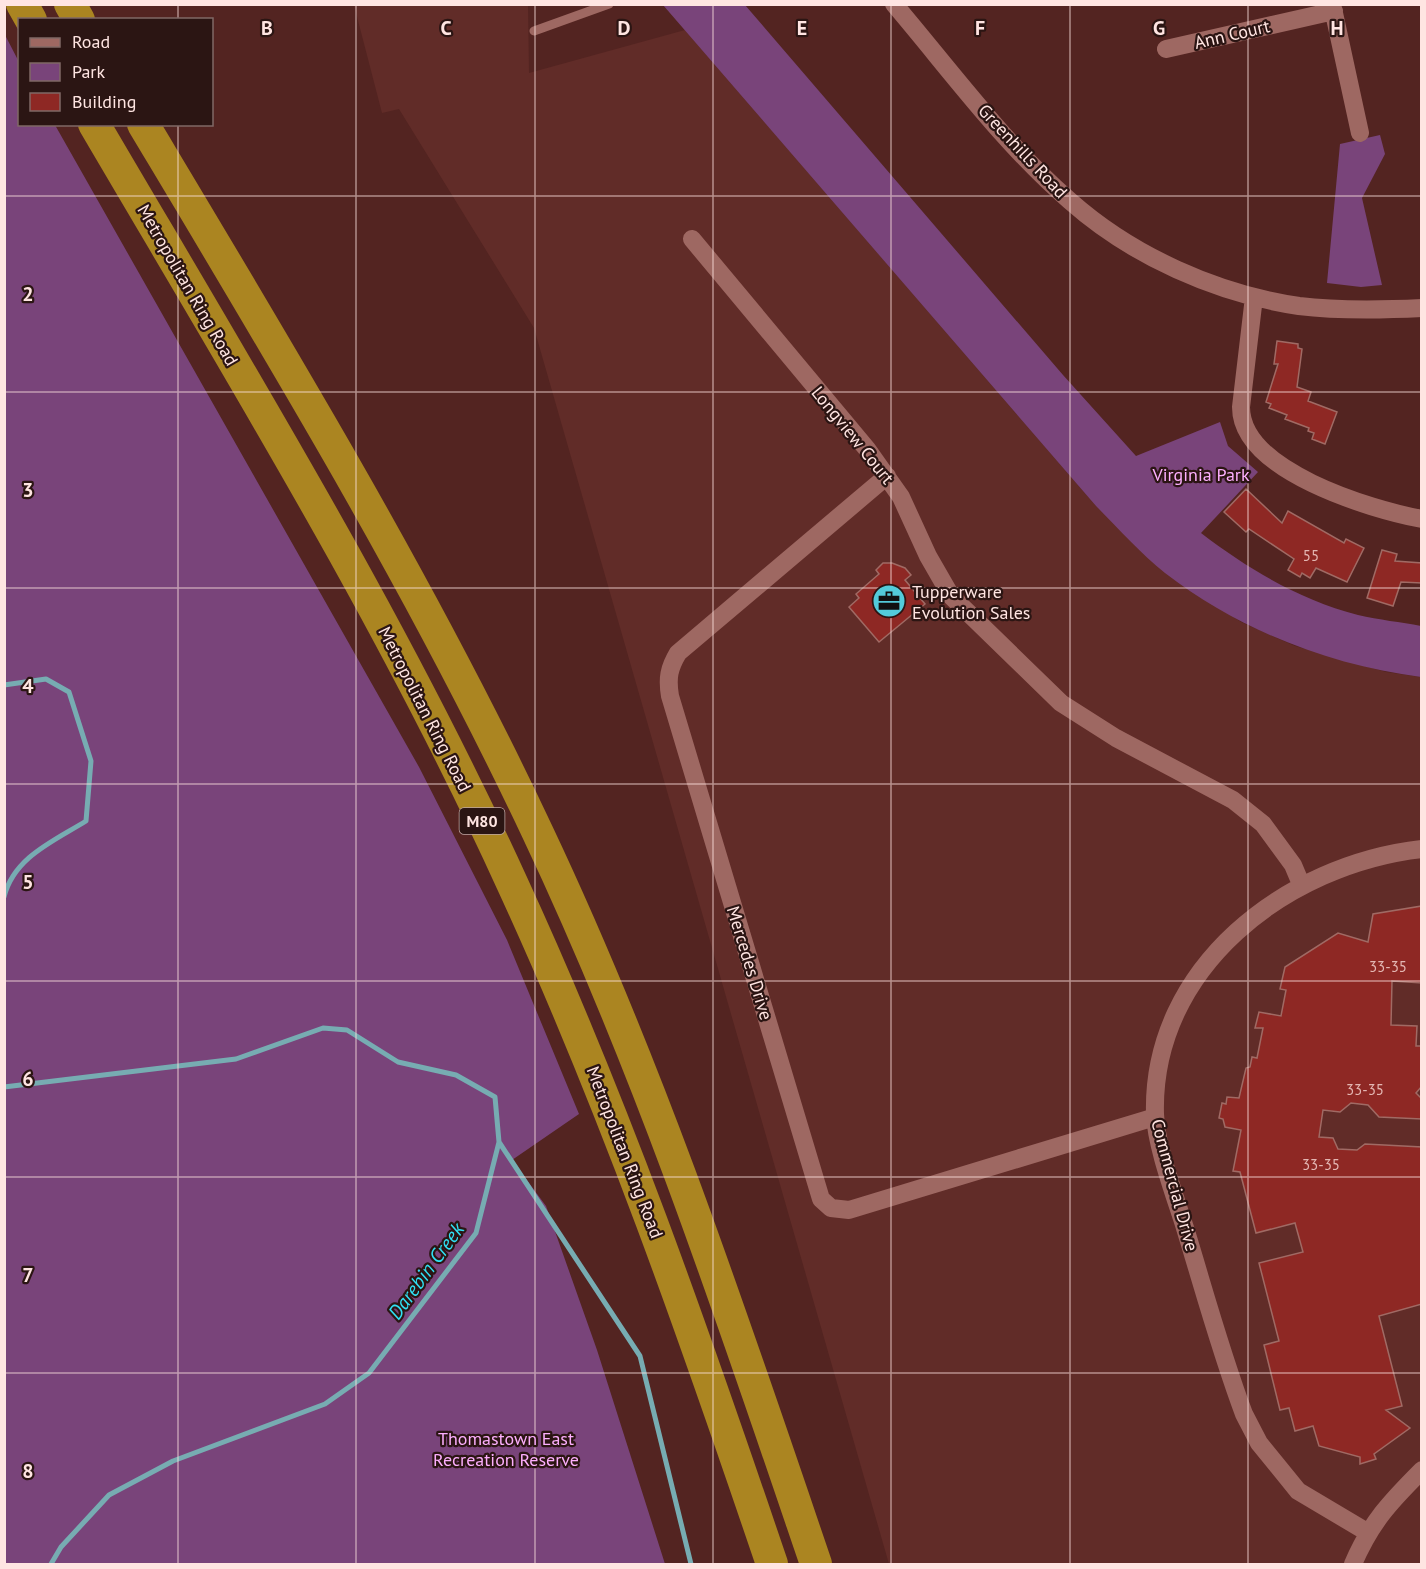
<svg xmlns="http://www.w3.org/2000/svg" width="1426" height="1569" viewBox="0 0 1426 1569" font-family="'PT Sans',sans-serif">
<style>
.built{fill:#612c28}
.green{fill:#79447a}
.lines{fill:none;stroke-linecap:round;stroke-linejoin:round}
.stream{stroke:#77acb2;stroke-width:5}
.building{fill:#8e2824;stroke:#a06a64;stroke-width:1.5}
.lane{stroke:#9e6862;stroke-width:9}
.street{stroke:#9e6862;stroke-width:18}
.highway{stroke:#ab8521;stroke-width:32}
.grid{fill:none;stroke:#ffe5e2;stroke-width:1.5;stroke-opacity:0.55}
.labels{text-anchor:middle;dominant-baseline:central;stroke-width:4.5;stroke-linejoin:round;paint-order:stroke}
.number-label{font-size:15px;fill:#e3b6b2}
.shield{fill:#2b1513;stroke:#bfa7a4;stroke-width:1.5}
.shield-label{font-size:16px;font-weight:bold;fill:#ffe5e2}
.street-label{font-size:18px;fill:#ffe5e2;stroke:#2b1513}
.park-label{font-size:18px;fill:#fdaffe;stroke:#2b1513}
.poi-label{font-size:18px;fill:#ffe5e2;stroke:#2b1513;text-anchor:start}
.water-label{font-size:20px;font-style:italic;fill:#30e1f4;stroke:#2b1513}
.grid-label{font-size:20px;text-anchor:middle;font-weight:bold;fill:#ffe5e2;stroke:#2b1513;stroke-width:4.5;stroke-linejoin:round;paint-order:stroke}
</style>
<rect width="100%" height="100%" fill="#532421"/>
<!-- built -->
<path class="built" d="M 354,5 L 528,5 L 529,73 L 685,30 L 1096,506 L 1165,572 L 1241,622 L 1295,646 L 1386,672 L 1421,677 L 1421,1564 L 889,1564 L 534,328 L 399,109 L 382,113 Z"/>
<!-- green -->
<path class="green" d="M 663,5 L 745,5 L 1063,375 L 1136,456 L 1220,422 L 1228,446 L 1258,472 L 1201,533 C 1248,569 1300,600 1358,615 C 1379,620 1401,622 1421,626 L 1421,677 C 1329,665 1239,630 1165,573 C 1140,553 1118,528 1096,506 Z
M 5,35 L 19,62 L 20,124 L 55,125 L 419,767 L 507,940 L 579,1114 L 512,1160 L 546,1206 L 597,1350 L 665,1564 L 5,1564 Z
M 1380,135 L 1385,154 L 1362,198 L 1382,285 L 1361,287 L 1327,283 L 1340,144 Z"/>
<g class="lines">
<!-- stream -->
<path class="stream" d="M 4,685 L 46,679 L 69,692 L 91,761 L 86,821 C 54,841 14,857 4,897
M 4,1087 L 236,1059 L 323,1028 L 347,1030 L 398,1062 L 456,1075 L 495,1097 L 499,1142 L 476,1233 L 369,1373 L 325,1404 L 173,1461 L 109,1495 L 61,1547 L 51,1564
M 499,1142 L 640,1356 L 691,1564"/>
</g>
<!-- building -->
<path class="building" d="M 1277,341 L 1298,344 L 1298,348 L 1302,349 L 1297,387 L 1311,392 L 1308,401 L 1337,412 L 1325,444 L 1312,439 L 1314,433 L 1308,431 L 1309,428 L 1285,419 L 1287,415 L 1269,408 L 1271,404 L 1266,402 L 1278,364 L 1274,364 Z
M 1246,489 L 1282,523 L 1288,511 L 1344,543 L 1346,539 L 1364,548 L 1347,582 L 1316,568 L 1310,578 L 1302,573 L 1300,577 L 1288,570 L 1294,559 L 1249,529 L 1246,532 L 1224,512 Z
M 1382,550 L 1397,554 L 1395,561 L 1422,563 L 1422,583 L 1401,582 L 1393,606 L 1367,598 Z
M 883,563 L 892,563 L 905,568 L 911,575 L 905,580 L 925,604 L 879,642 L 849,607 L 859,598 L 856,594 L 879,574 L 876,570 Z
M 1422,906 L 1422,983 L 1392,981 L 1391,1025 L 1417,1026 L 1416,1046 L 1422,1046 L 1422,1086 L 1416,1093 L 1422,1099 L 1422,1119 L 1379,1117 L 1368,1105 L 1351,1103 L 1340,1112 L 1323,1110 L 1319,1137 L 1333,1138 L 1338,1149 L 1357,1150 L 1365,1144 L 1422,1147 L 1422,1304 L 1379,1316 L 1402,1406 L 1386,1410 L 1410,1428 L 1374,1454 L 1376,1459 L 1360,1464 L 1360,1457 L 1319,1446 L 1313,1426 L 1295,1431 L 1289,1408 L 1280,1410 L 1264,1345 L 1279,1341 L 1259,1263 L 1303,1252 L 1295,1223 L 1256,1233 L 1240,1172 L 1233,1171 L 1241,1130 L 1225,1127 L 1223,1119 L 1219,1118 L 1222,1103 L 1226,1104 L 1227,1097 L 1239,1098 L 1246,1068 L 1250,1067 L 1252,1057 L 1257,1058 L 1263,1028 L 1255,1028 L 1259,1012 L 1281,1016 L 1286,990 L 1280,989 L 1285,967 L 1338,933 L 1368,942 L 1373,914 Z"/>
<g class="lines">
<!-- lane -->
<path class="lane" d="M 534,31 L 609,4"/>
<!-- street -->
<path class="street" d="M 894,4 C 951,71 1004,144 1070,201 C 1132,256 1217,294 1299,306 C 1340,311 1381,310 1422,308
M 1332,4 L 1360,133
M 1166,49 L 1334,11
M 692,239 L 867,449 L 901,497 L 928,556 L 951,596 L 1061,703 L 1116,738 L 1233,800 L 1263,824 L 1293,865 L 1301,884
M 1254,297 L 1241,407 C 1241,471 1370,509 1422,519
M 887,476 L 678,653 C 669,668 667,678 670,696 L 821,1199 L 831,1208 L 849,1210 L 1155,1117
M 1367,1532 L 1298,1491 L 1259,1443 L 1244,1414 C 1221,1353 1204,1290 1185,1228 C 1175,1196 1156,1146 1155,1114 C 1151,967 1287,864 1422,849
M 1353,1564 C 1371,1522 1390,1502 1422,1470"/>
<!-- highway -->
<path class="highway" d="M 22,4 L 31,20
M 70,4 L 79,20
M 94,124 C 240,373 392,620 512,883 C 614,1104 694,1334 772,1564
M 143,124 C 282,356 422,587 537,831 C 649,1067 732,1317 816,1564"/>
</g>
<!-- grid -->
<path class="grid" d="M 178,4 L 178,20M 356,4 L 356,1564M 535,4 L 535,1564M 713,4 L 713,1564M 891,4 L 891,1564M 1070,4 L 1070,1564M 1248,4 L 1248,1564M 178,124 L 178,1564M 4,196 L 1422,196M 4,392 L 1422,392M 4,588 L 1422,588M 4,784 L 1422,784M 4,981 L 1422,981M 4,1177 L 1422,1177M 4,1373 L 1422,1373"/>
<!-- icons -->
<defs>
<g id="office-disc" transform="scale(1.725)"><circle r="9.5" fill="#53cbda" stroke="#2b1513"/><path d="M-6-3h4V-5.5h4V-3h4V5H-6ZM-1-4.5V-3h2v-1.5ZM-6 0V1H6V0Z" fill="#111"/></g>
</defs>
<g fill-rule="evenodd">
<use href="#office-disc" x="889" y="601"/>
</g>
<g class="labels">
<!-- number labels -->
<g class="number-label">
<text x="1311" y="555">55</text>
<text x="1388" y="966">33-35</text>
<text x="1365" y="1089">33-35</text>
<text x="1321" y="1164">33-35</text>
</g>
<!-- shield labels -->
<rect class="shield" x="459.5" y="808" width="45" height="26" rx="4.5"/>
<g class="shield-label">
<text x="482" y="821">M80</text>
</g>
<!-- street labels -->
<g class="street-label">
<text transform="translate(1232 34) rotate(-13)">Ann Court</text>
<text transform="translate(1023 151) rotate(47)">Greenhills Road</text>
<text transform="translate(188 285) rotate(60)">Metropolitan Ring Road</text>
<text transform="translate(853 435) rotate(51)">Longview Court</text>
<text transform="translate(425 709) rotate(63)">Metropolitan Ring Road</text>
<text transform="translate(750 963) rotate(73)">Mercedes Drive</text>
<text transform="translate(625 1152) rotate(69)">Metropolitan Ring Road</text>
<text transform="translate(1175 1185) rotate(75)">Commercial Drive</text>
</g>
<!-- park labels -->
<g class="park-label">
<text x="1201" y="474">Virginia Park</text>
<text x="506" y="1438">Thomastown East<tspan x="506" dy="21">Recreation Reserve</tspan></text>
</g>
<!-- poi labels -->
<g class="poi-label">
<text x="912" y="591">Tupperware<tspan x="912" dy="21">Evolution Sales</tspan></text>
</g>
<!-- water labels -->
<g class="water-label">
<text transform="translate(426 1271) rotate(-54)">Darebin Creek</text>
</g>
</g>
<g class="grid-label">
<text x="267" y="35">B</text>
<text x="446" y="35">C</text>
<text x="624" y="35">D</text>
<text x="802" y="35">E</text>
<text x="980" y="35">F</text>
<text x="1159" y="35">G</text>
<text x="1337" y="35">H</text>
<text x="28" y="301">2</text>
<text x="28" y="497">3</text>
<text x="28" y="693">4</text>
<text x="28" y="889">5</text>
<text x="28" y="1086">6</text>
<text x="28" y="1282">7</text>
<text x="28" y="1478">8</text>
</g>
<!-- border -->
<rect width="1426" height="1569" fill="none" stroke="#ffe5e2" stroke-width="12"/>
<!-- legend -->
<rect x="18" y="18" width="195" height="108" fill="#2b1513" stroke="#806866" stroke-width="1.5"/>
<rect x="30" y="38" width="30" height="9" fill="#9e6862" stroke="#806866" stroke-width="1.5"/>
<text x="72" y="48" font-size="18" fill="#ffe5e2">Road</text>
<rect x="30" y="63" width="30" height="18" fill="#79447a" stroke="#806866" stroke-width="1.5"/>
<text x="72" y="78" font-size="18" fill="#ffe5e2">Park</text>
<rect x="30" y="93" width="30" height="18" fill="#8e2824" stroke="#806866" stroke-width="1.5"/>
<text x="72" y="108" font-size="18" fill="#ffe5e2">Building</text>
</svg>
